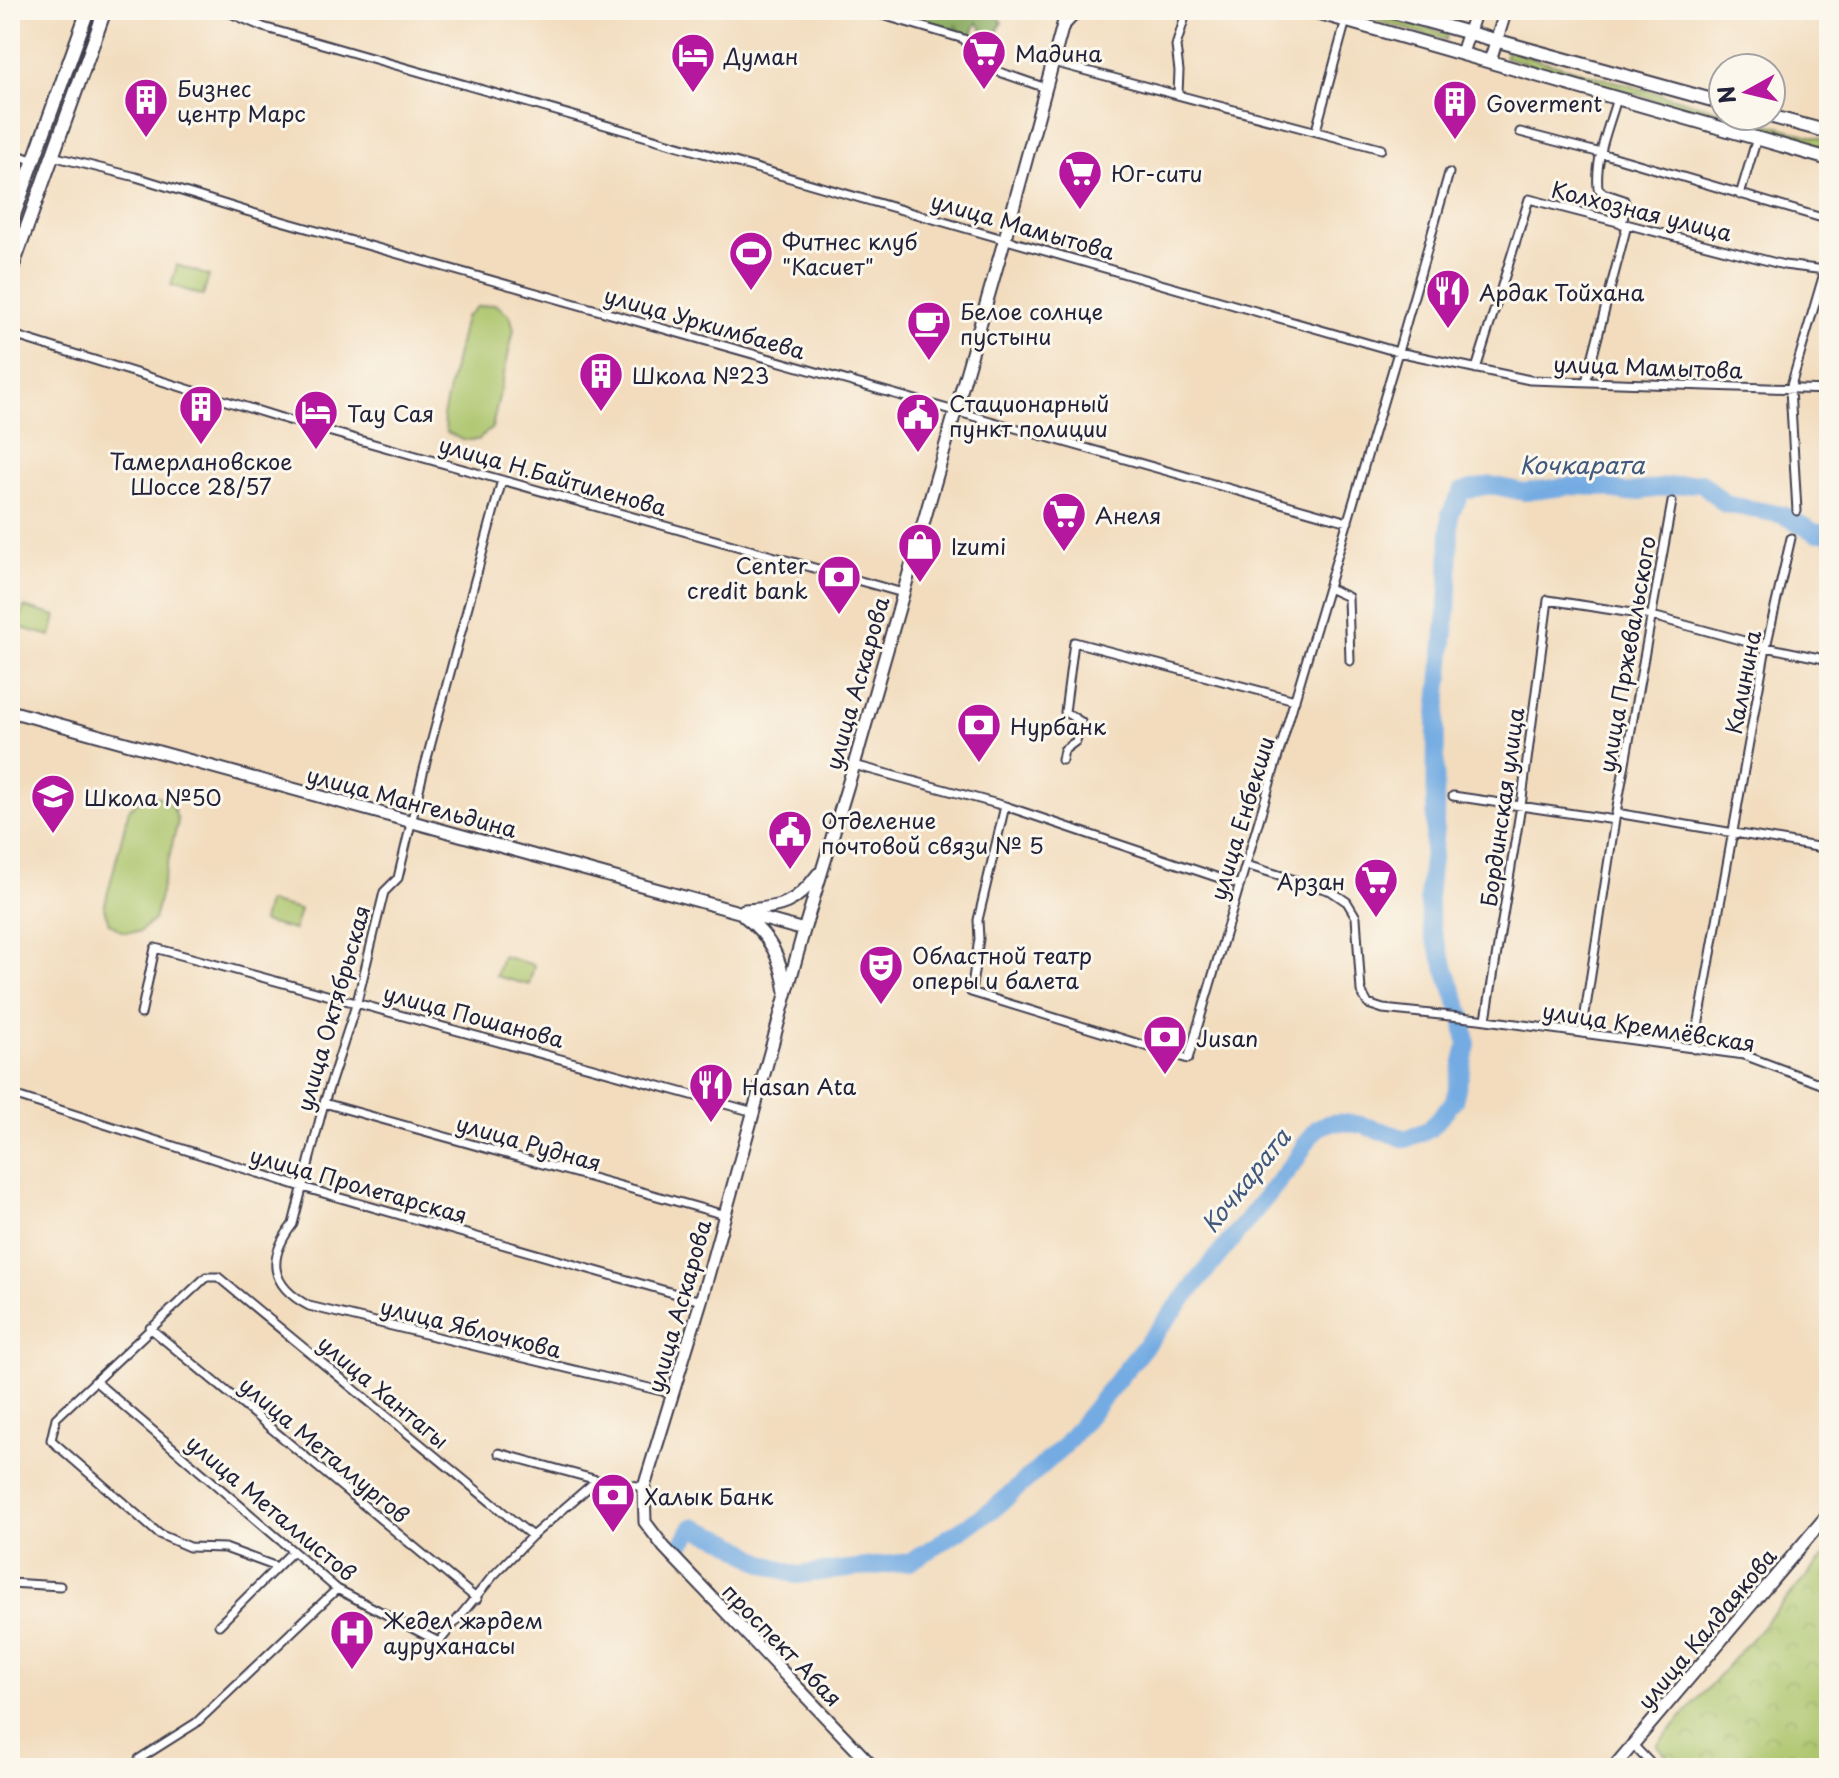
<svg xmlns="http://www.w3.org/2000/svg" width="1839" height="1778" viewBox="0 0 1839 1778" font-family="'Playpen Sans',sans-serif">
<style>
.grass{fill:#abc46a;stroke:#667352;stroke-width:2}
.forest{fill:url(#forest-firs);stroke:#55664c;stroke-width:2}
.park{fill:url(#park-crowns);stroke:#667352;stroke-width:2}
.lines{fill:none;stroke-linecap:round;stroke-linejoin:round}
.river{stroke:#73abe2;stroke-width:18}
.street-casing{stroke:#413e4e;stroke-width:11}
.secondary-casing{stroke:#413e4e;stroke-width:15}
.primary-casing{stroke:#413e4e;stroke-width:16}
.street{stroke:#fff;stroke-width:7}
.secondary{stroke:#fff;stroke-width:11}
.primary{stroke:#fff;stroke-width:12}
.labels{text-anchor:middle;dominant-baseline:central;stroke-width:6;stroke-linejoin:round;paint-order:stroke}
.poi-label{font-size:22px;fill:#22223b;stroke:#fbf7ec;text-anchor:start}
.street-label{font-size:22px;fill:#22223b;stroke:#fbf7ec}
.water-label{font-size:24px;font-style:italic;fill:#42597e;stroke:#fbf7ec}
</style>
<defs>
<pattern id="forest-firs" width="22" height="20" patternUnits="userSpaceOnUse" patternTransform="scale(2)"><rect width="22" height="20" fill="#88aa5e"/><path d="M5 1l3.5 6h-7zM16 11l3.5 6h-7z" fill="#6f8a4f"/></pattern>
<pattern id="park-crowns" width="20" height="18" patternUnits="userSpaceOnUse" patternTransform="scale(2)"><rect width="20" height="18" fill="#abc46a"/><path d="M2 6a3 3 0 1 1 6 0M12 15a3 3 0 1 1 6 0" fill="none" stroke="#93a85d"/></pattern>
</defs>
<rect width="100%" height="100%" fill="#fbf7ec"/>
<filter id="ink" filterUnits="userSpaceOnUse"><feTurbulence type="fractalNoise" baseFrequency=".0125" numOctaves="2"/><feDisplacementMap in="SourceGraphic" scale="16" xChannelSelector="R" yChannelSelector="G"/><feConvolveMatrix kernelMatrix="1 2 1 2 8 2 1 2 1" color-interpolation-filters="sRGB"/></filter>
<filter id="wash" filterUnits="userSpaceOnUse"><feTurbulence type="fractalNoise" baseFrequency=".006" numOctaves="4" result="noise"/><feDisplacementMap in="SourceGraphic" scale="32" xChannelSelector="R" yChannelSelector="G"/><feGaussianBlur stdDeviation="1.8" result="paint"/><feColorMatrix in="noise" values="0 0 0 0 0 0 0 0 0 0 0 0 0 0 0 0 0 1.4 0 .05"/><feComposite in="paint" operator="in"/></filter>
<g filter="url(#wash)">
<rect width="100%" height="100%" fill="#f2dcbd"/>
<!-- grass -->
<path class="grass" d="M 1338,10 L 1360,10 L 1447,34 L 1446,40 Z
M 1507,51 L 1723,112 L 1723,116 L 1738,116 L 1829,141 L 1829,149 L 1505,57 Z
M 177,265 L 209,276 L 203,296 L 171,285 Z
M 495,304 L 510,315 L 514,329 L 492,428 L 478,440 L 462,440 L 447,432 L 443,416 L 465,317 L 477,307 Z
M 24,607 L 56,616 L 51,636 L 18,627 Z
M 159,796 L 173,807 L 178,821 L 154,920 L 139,932 L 123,932 L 109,923 L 104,908 L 129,809 L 141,799 Z
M 267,902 L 300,910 L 294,930 L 262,922 Z
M 502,956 L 534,965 L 529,985 L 496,976 Z"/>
<!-- forest -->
<path class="forest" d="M 917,10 L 998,10 L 996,11 L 1002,22 L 992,44 L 977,22 L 970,39 L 912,18 Z"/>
<!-- park -->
<path class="park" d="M 1829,1551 L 1829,1768 L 1678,1768 L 1657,1745 Z"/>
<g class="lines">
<!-- river -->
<path class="river" d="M 680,1547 L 693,1527 L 729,1541 L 761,1562 L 796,1575 L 910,1562 L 995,1508 L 1063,1447 L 1296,1160 C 1302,1150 1309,1135 1318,1128 C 1339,1113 1384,1132 1406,1139 L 1430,1129 L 1454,1101 L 1467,1045 L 1463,1017 L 1432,931 L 1428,898 L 1435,829 L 1436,725 L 1449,590 L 1450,514 L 1462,491 L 1491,485 L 1524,492 L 1570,486 L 1604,487 L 1626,493 L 1701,482 L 1725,504 L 1783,515 L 1816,533 L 1829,533"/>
</g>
</g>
<g filter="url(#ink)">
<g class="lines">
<!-- street casing -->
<g class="street-casing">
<path id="street" d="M 223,10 L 263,27 L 1398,352 L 1530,380 L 1829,390
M 865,10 L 964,39 L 982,66 L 1046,88
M 1053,62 L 1381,149
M 1178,94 L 1179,71 L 1176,46 L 1187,10
M 1617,98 C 1609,127 1595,157 1598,188 L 1603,193 L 1624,200 L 1626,206 L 1622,224
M 1316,130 L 1346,20
M 1520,132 L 1601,153 L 1829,220
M 10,152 L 34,161
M 52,156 L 136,177 L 246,211 L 1348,522
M 1740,195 L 1757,138
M 1828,270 L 1825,270 L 1829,255
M 10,334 L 278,417 L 903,593
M 1476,369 L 1529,199 L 1784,265 L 1825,270 L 1790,389 L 1797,511
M 1586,382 L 1627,225
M 502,480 L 423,773 L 398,878 L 384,892 L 357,1002 L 324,1103 L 293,1224 C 267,1258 269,1285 309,1306 L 674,1394
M 1328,588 L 1348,597 L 1350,661
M 1062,760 L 1064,750 L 1076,741 L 1081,722 L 1065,712 L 1074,642 L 1295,700
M 854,765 L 1005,806 L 1240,885
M 1453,796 L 1615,820
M 1005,806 L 978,920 L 979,939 L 971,992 L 1188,1059 L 1398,352 L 1449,173
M 1616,813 L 1829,849
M 1246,865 L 1331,891 L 1347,902 L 1356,917 L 1361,991 L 1368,1004 L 1383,1009 L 1479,1019 L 1744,1055 L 1829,1087
M 141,1014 L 155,948 L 754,1112
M 1486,1019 L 1521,806 L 1548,600 L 1652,616 L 1766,647 L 1829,660
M 1582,1033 L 1616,813 L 1672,502
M 1694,1049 L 1766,647 L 1791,538
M 10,1094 L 302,1187 L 701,1301
M 324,1103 L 725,1215
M 150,1328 L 477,1599
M 95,1381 L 337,1589 L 439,1642 L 492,1577 L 532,1536 L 597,1480 L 644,1487
M 499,1453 L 597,1480
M 293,1551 L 277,1567 L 225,1548 L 189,1547 L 159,1534 L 51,1440 L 56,1418 L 206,1277 L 218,1277 L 532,1536
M 10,1583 L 60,1586
M 219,1625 L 277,1567
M 1633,1745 L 1655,1768
M 139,1759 L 196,1723 L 337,1589"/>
</g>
<!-- secondary casing -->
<g class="secondary-casing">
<path id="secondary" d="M 1462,53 L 1476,10
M 1490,61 L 1506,10
M 10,711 L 804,930
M 744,910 C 781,908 796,904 818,874
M 744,916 C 771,937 781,958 786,992
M 874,1768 L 664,1547 L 645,1522 L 644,1487 L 701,1301 L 804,930 L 854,765 L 1005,238 L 1067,10
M 1613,1768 L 1829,1513"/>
</g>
<!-- primary casing -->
<g class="primary-casing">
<path id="primary" d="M 1309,10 L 1829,159
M 1386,10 L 1723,103
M 1064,24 L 1077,10
M 1769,116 L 1829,132
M 10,226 L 88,10
M 10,274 L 105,10"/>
</g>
<!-- street -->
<use href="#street" class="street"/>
<!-- secondary -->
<use href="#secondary" class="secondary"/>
<!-- primary -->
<use href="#primary" class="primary"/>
</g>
</g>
<!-- icons -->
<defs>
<g id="supermarket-pin" transform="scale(2.3)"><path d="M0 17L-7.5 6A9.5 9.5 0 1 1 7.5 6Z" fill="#b5179e" stroke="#fbf7ec"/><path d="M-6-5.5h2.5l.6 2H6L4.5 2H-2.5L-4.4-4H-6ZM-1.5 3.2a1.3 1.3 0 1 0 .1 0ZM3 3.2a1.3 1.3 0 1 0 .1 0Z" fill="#fff"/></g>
<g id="hotel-pin" transform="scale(2.3)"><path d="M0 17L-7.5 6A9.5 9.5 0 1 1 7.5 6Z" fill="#b5179e" stroke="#fbf7ec"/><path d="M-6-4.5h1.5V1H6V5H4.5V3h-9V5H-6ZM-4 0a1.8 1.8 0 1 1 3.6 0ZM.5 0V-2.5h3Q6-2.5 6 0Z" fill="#fff"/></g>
<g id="building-pin" transform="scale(2.3)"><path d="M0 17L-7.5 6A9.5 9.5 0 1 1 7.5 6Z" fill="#b5179e" stroke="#fbf7ec"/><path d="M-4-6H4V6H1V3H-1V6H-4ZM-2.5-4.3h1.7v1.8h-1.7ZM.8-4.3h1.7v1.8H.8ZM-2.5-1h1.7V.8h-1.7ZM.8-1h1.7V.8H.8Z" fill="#fff"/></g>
<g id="stadium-pin" transform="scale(2.3)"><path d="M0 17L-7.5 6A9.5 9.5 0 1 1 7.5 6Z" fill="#b5179e" stroke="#fbf7ec"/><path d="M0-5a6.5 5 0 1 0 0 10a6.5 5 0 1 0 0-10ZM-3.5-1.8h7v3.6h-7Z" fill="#fff"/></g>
<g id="restaurant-pin" transform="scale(2.3)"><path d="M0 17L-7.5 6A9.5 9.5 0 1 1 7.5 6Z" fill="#b5179e" stroke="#fbf7ec"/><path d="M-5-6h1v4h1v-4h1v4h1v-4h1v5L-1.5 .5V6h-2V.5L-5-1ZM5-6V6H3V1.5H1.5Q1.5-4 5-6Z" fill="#fff"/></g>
<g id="cafe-pin" transform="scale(2.3)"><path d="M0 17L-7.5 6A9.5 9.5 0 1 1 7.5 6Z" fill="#b5179e" stroke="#fbf7ec"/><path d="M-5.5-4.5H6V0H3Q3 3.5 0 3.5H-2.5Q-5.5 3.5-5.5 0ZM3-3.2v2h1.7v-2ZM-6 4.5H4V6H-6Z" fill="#fff"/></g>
<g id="civic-pin" transform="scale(2.3)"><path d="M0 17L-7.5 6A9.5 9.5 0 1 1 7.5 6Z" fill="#b5179e" stroke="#fbf7ec"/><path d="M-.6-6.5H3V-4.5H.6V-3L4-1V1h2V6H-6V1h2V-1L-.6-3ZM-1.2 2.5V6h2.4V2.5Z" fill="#fff"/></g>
<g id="shop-pin" transform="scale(2.3)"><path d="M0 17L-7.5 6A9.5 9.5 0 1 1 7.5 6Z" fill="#b5179e" stroke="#fbf7ec"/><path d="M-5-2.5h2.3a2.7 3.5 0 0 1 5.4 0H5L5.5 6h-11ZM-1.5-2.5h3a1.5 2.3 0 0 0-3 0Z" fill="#fff"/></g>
<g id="bank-pin" transform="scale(2.3)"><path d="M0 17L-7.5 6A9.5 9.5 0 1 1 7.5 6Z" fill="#b5179e" stroke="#fbf7ec"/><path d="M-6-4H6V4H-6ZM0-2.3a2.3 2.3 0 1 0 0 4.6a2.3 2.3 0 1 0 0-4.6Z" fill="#fff"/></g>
<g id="school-pin" transform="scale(2.3)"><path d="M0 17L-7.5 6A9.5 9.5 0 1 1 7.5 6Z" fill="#b5179e" stroke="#fbf7ec"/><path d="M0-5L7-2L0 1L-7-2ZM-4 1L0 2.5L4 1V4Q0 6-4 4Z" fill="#fff"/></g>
<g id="theatre-pin" transform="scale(2.3)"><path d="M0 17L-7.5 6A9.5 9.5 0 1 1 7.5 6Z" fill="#b5179e" stroke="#fbf7ec"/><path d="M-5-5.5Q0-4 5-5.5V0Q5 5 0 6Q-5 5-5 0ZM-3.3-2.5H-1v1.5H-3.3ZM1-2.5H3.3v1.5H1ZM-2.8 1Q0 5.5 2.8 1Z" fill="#fff"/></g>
<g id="hospital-pin" transform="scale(2.3)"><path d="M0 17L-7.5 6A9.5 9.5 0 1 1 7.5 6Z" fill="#b5179e" stroke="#fbf7ec"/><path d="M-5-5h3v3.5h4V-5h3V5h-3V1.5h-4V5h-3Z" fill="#fff"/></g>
</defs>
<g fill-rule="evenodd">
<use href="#supermarket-pin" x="984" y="52"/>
<use href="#hotel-pin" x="693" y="55"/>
<use href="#building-pin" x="146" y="100"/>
<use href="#building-pin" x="1455" y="102"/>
<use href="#supermarket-pin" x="1080" y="172"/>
<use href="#stadium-pin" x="751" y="253"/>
<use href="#restaurant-pin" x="1448" y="291"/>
<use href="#cafe-pin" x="929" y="323"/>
<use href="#building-pin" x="601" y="374"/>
<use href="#building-pin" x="201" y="407"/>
<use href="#hotel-pin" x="316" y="412"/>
<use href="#civic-pin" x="918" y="415"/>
<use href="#supermarket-pin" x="1064" y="514"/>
<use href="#shop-pin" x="920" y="545"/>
<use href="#bank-pin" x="839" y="577"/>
<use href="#bank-pin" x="979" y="725"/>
<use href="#school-pin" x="53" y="796"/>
<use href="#civic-pin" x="790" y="832"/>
<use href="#supermarket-pin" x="1376" y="880"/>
<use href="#theatre-pin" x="881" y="967"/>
<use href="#bank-pin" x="1165" y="1037"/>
<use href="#restaurant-pin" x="711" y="1085"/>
<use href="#bank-pin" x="613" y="1495"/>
<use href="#hospital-pin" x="352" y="1632"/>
</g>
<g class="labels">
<!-- poi labels -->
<g class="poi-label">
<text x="1015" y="52">Мадина</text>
<text x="724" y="55">Думан</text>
<text x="177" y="87">Бизнес<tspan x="177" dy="25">центр Марс</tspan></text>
<text x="1486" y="102">Goverment</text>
<text x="1111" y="172">Юг-сити</text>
<text x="782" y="240">Фитнес клуб<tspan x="782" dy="25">"Касиет"</tspan></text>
<text x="1479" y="291">Ардак Тойхана</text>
<text x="960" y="310">Белое солнце<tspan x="960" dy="25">пустыни</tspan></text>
<text x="632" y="374">Школа №23</text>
<text x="949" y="402">Стационарный<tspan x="949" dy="25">пункт полиции</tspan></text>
<text x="347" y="412">Тау Сая</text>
<text x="201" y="460" text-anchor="middle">Тамерлановское<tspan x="201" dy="25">Шоссе 28/57</tspan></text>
<text x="1095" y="514">Анеля</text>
<text x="951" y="545">Izumi</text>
<text x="808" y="564" text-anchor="end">Center<tspan x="808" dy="25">credit bank</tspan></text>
<text x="1010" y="725">Нурбанк</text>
<text x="84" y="796">Школа №50</text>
<text x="821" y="819">Отделение<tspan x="821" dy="25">почтовой связи № 5</tspan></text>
<text x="1345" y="880" text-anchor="end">Арзан</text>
<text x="912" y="954">Областной театр<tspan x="912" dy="25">оперы и балета</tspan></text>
<text x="1196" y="1037">Jusan</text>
<text x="742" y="1085">Hasan Ata</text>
<text x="644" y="1495">Халык Банк</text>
<text x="383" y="1619">Жедел жәрдем<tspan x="383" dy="25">ауруханасы</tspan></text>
</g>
<!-- street labels -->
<g class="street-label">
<text transform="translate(1642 210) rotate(14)">Колхозная улица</text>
<text transform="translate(1023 225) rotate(16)">улица Мамытова</text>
<text transform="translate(705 322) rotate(16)">улица Уркимбаева</text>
<text transform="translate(1648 366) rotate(2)">улица Мамытова</text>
<text transform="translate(553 475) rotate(16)">улица Н.Байтиленова</text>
<text transform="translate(1626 654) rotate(-80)">улица Пржевальского</text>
<text transform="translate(1742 682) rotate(-79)">Калинина</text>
<text transform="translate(856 683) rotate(-74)">улица Аскарова</text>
<text transform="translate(412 801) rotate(15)">улица Мангельдина</text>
<text transform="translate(1501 807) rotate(-82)">Бординская улица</text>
<text transform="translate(1241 818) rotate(-73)">улица Енбекши</text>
<text transform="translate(332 1008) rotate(-74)">улица Октябрьская</text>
<text transform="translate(474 1015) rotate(15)">улица Пошанова</text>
<text transform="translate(1649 1026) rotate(9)">улица Кремлёвская</text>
<text transform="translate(529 1142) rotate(16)">улица Рудная</text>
<text transform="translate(359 1184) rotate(16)">улица Пролетарская</text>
<text transform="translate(678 1306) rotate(-74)">улица Аскарова</text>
<text transform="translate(471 1327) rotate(14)">улица Яблочкова</text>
<text transform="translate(384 1391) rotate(40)">улица Хантагы</text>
<text transform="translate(325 1449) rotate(40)">улица Металлургов</text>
<text transform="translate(272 1507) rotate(40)">улица Металлистов</text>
<text transform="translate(1706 1628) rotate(-50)">улица Калдаякова</text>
<text transform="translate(783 1644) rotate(46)">проспект Абая</text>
</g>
<!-- water labels -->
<g class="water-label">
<text x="1582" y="464">Кочкарата</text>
<text transform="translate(1245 1180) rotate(-51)">Кочкарата</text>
</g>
</g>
<!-- margin -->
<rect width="1839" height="1778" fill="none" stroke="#fbf7ec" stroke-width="40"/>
<!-- north arrow -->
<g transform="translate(1747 92) rotate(262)"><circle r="38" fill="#fbf7ec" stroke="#a4a2a5" stroke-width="2"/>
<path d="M0-6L14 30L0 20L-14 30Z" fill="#b5179e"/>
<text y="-12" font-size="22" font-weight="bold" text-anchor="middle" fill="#22223b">N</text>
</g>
</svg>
